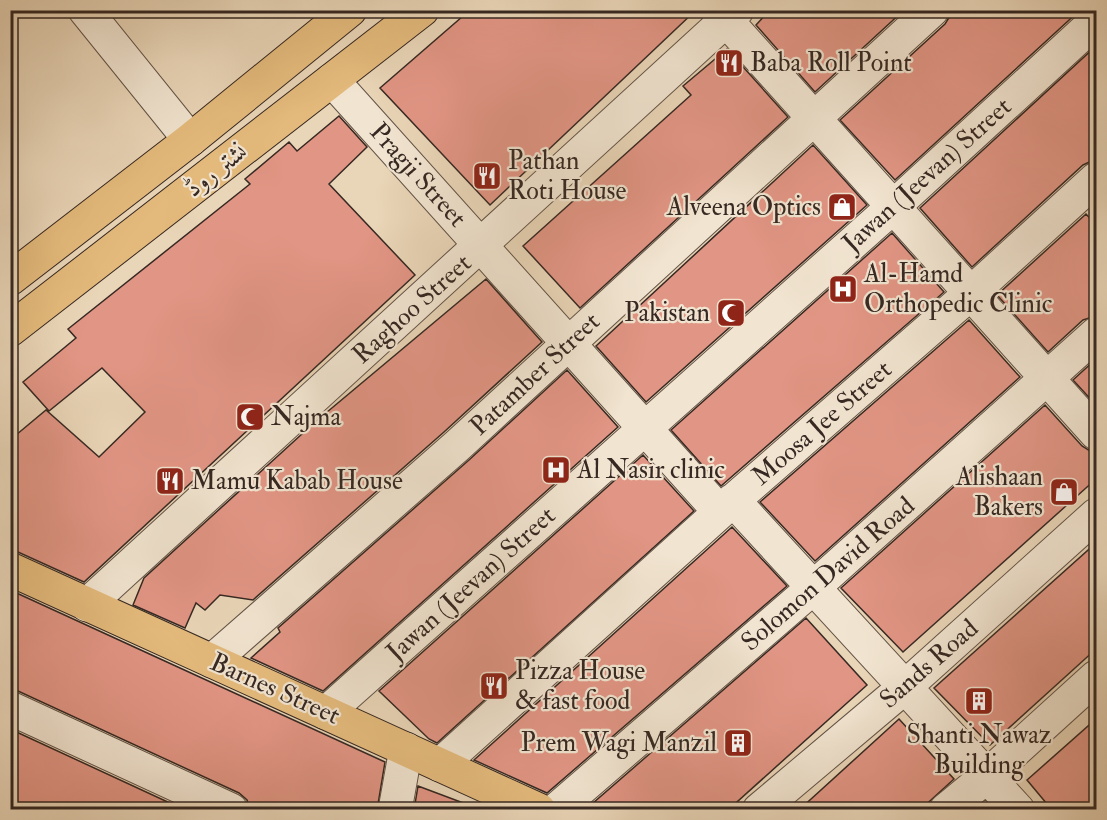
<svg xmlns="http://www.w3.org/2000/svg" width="1107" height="820" viewBox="0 0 1107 820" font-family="'IM FELL Double Pica',Amiri,serif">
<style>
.building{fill:#e19584;stroke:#362822;stroke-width:1.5}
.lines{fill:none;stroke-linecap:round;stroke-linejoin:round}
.minor-casing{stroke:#635347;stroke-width:35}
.major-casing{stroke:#362822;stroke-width:35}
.minor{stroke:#f1e4d0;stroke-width:33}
.major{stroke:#e4ba7c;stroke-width:33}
.labels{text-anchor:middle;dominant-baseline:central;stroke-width:4.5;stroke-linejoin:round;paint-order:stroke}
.poi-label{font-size:26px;fill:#362822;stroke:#f1e4d0;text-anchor:start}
.street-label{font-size:26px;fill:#362822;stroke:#f1e4d0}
</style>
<rect width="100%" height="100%" fill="#e9d5b7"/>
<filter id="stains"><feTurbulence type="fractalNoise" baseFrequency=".00333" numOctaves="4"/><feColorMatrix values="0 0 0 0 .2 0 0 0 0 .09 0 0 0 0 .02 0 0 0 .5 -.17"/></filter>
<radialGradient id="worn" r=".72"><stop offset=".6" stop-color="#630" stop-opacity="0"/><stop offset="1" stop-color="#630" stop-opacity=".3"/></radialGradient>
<!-- building -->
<path class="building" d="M 470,10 L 696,10 L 490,205 L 380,88 Z
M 770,10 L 904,10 L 815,92 L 756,25 Z
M 950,10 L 1080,10 L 895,180 L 840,120 L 945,24 L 950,16 Z
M 1096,46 L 1096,159 L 1083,165 L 972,267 L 920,208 Z
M 727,49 L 788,117 L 580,308 L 523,246 L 691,95 L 683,86 Z
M 339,116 L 367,147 L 329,184 L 415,275 L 84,582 L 18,552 L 10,551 L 10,440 L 46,410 L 99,457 L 145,412 L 102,368 L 49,411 L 23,382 L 76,338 L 68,329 L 250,184 L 245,179 L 289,142 L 297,151 Z
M 813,145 L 867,205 L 646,402 L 596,346 Z
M 1086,214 L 1096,225 L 1096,316 L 1083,320 L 1048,352 L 997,295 Z
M 892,233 L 944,292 L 721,486 L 671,430 Z
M 486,279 L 542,342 L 444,432 L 253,600 L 220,595 L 205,610 L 196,603 L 185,628 L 133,605 L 144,578 L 314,423 Z
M 969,320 L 1020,377 L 815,561 L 760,502 Z
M 1096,359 L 1096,405 L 1073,380 Z
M 567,370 L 618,427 L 323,691 L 251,658 L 280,632 L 278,628 L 469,460 Z
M 1045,405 L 1082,446 L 1090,451 L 1096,451 L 1096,479 L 903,652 L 841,588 Z
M 643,455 L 694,511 L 437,743 L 429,739 L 379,691 Z
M 732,527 L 787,586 L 547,793 L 474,760 Z
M 1096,543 L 1096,649 L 990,745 L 934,688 Z
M 10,590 L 385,762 L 377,810 L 250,810 L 247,800 L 239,793 L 18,691 L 10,690 Z
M 806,618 L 867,685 L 728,810 L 585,810 Z
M 899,719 L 954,779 L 920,810 L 799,810 Z
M 1096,719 L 1096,810 L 1052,810 L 1027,780 Z
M 10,729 L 185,810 L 10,810 Z
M 418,786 L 474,807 L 473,810 L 414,810 Z"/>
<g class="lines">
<!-- minor casing -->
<g class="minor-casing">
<path id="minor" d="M 85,10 L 190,140
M 717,10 L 1096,433
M 332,80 L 720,512
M 733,500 L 1018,810
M 87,605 L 737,10
M 212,661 L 457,446 L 932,10
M 10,708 L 231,810
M 326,713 L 893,207 L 1096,21
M 440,765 L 720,512 L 971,293 L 1096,179
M 395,810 L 406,749
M 556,810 L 814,587 L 1096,334
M 759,810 L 906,686 L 1096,515
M 946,810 L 987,776 L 1096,677"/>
</g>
<!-- major casing -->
<g class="major-casing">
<path id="major" d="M 10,279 L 190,140 L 350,10
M 10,330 L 422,10
M 10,569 L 539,810"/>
</g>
<!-- minor -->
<use href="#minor" class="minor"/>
<!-- major -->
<use href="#major" class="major"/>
</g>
<!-- icons -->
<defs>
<g id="restaurant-square" transform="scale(1.5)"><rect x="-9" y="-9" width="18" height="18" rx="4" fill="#8f2418" stroke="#f1e4d0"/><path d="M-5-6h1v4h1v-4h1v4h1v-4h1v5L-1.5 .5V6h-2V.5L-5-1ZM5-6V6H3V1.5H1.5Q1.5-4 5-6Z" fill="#fff"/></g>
<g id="shop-square" transform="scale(1.5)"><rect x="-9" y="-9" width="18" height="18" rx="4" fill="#8f2418" stroke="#f1e4d0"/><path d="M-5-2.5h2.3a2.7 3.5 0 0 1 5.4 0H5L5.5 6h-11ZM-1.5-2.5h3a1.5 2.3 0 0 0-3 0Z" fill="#fff"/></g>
<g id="hospital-square" transform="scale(1.5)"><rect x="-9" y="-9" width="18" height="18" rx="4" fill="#8f2418" stroke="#f1e4d0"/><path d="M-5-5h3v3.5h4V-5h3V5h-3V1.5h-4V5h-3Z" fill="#fff"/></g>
<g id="mosque-square" transform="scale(1.5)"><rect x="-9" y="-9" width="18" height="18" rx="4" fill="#8f2418" stroke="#f1e4d0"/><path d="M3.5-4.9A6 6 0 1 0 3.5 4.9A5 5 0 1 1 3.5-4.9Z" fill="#fff"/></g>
<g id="building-square" transform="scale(1.5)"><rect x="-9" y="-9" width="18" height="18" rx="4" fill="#8f2418" stroke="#f1e4d0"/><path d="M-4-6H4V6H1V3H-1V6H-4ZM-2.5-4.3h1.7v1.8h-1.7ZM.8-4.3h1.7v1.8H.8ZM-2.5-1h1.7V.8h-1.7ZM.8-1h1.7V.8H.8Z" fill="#fff"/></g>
</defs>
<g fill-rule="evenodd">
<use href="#restaurant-square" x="729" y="63"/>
<use href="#restaurant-square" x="487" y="176"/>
<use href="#shop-square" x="842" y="207"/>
<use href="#hospital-square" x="843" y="289"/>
<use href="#mosque-square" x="731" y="313"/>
<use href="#mosque-square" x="250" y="417"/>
<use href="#hospital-square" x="556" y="470"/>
<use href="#restaurant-square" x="170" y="481"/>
<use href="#shop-square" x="1064" y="492"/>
<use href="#restaurant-square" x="494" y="686"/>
<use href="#building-square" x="979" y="701"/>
<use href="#building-square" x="738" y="743"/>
</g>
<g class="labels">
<!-- poi labels -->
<g class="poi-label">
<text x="750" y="63">Baba Roll Point</text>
<text x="508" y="161">Pathan<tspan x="508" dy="30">Roti House</tspan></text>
<text x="821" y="207" text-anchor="end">Alveena Optics</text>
<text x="864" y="274">Al-Hamd<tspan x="864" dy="30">Orthopedic Clinic</tspan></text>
<text x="710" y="313" text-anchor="end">Pakistan</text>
<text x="271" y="417">Najma</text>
<text x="577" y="470">Al Nasir clinic</text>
<text x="1043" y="477" text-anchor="end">Alishaan<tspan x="1043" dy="30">Bakers</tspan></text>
<text x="191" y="481">Mamu Kabab House</text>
<text x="515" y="671">Pizza House<tspan x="515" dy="30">&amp; fast food</tspan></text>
<text x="979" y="735" text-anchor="middle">Shanti Nawaz<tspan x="979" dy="30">Building</tspan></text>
<text x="717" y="743" text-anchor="end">Prem Wagi Manzil</text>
</g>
<!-- street labels -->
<g class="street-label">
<text transform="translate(216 170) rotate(-38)">نشتر روڈ</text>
<text transform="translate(418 175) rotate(48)">Pragji Street</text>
<text transform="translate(927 175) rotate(-42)">Jawan (Jeevan) Street</text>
<text transform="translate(412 309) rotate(-42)">Raghoo Street</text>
<text transform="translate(535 374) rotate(-43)">Patamber Street</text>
<text transform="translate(822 423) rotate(-41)">Moosa Jee Street</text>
<text transform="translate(828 574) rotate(-41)">Solomon David Road</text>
<text transform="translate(471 584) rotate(-42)">Jawan (Jeevan) Street</text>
<text transform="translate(929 664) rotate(-41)">Sands Road</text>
<text transform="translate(275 689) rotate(24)">Barnes Street</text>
</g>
</g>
<!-- margin -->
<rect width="1107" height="820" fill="none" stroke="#e9d5b7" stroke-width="36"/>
<rect x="12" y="12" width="1083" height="796" fill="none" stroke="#362822" stroke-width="3"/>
<rect x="18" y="18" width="1071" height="784" fill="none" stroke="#362822" stroke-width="1.5"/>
<rect width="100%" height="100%" filter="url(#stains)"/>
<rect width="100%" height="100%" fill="url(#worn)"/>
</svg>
